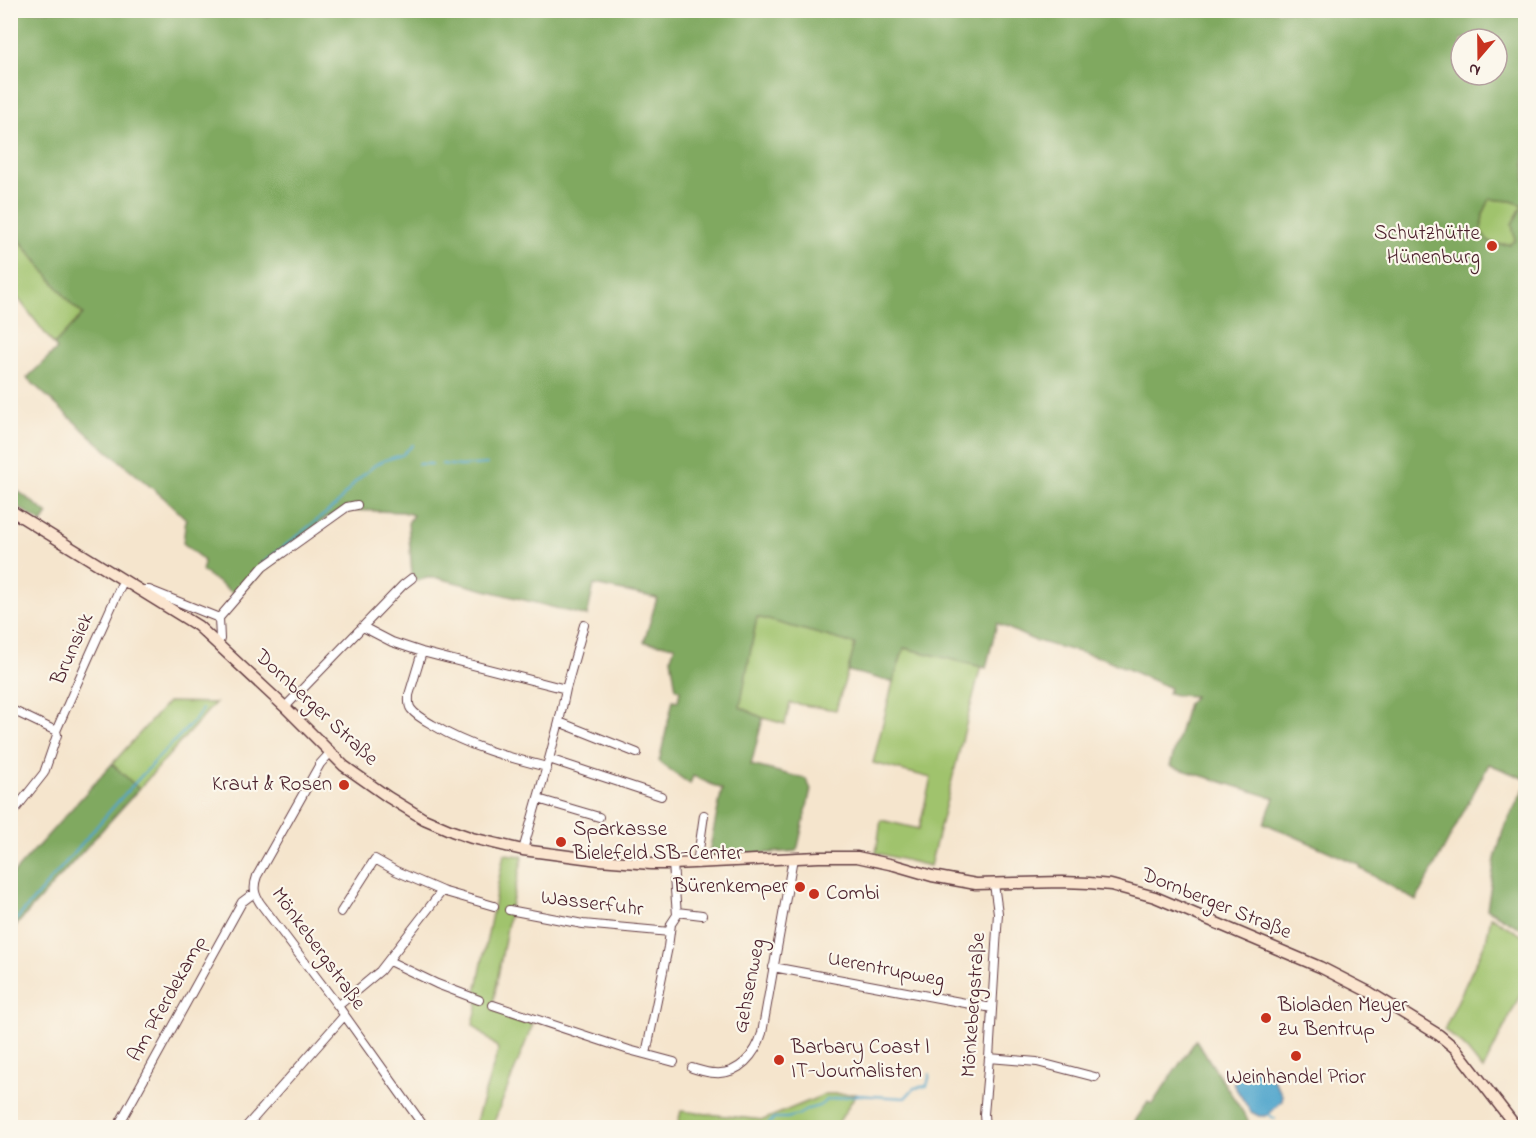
<svg xmlns="http://www.w3.org/2000/svg" width="1536" height="1138" viewBox="0 0 1536 1138" font-family="'Indie Flower',sans-serif">
<style>
.green{fill:#a0c36d;stroke:#75714c;stroke-width:1.5}
.forest{fill:#80a960;stroke:#656446;stroke-width:1.5;fill-rule:evenodd}
.water{fill:#4fa5cc;stroke:#4c627c;stroke-width:1.5}
.lines{fill:none;stroke-linecap:round;stroke-linejoin:round}
.stream{stroke:#4fa5cc;stroke-width:2}
.street-casing{stroke:#643d43;stroke-width:10}
.secondary-casing{stroke:#643d43;stroke-width:13}
.street{stroke:#fff;stroke-width:8}
.secondary{stroke:#fbe5cf;stroke-width:10}
.poi-dot{fill:#c8321e;stroke:#fbf7ec;stroke-width:2}
.labels{text-anchor:middle;dominant-baseline:central;stroke-width:4.5;stroke-linejoin:round;paint-order:stroke}
.poi-label{font-size:21px;fill:#4a1f2b;stroke:#fbf7ec;text-anchor:start}
.street-label{font-size:21px;fill:#4a1f2b;stroke:#fbf7ec}
</style>
<rect width="100%" height="100%" fill="#fbf7ec"/>
<filter id="ink" filterUnits="userSpaceOnUse"><feTurbulence type="fractalNoise" baseFrequency=".0167" numOctaves="2"/><feDisplacementMap in="SourceGraphic" scale="12" xChannelSelector="R" yChannelSelector="G"/><feConvolveMatrix kernelMatrix="1 2 1 2 8 2 1 2 1" color-interpolation-filters="sRGB"/></filter>
<filter id="wash" filterUnits="userSpaceOnUse"><feTurbulence type="fractalNoise" baseFrequency=".008" numOctaves="4" result="noise"/><feDisplacementMap in="SourceGraphic" scale="24" xChannelSelector="R" yChannelSelector="G"/><feGaussianBlur stdDeviation="1.35" result="paint"/><feColorMatrix in="noise" values="0 0 0 0 0 0 0 0 0 0 0 0 0 0 0 0 0 1.4 0 .05"/><feComposite in="paint" operator="in"/></filter>
<g filter="url(#wash)">
<rect width="100%" height="100%" fill="#f5e5cd"/>
<!-- green -->
<path class="green" d="M 1490,199 L 1511,201 L 1523,205 L 1512,224 L 1515,240 L 1510,244 C 1496,245 1490,245 1481,232 L 1483,214 Z
M 10,229 L 71,304 L 83,314 L 54,345 L 11,289 Z
M 757,616 L 856,644 L 836,710 L 790,703 L 785,724 L 763,718 L 740,707 Z
M 904,648 L 981,666 L 930,866 L 876,853 L 881,820 L 919,829 L 931,778 L 873,763 L 893,682 Z
M 168,702 L 215,703 L 139,789 L 112,764 Z
M 504,854 L 523,856 L 511,906 L 492,1009 L 533,1024 L 492,1127 L 474,1127 L 498,1051 L 497,1047 L 473,1025 C 475,1011 480,1009 476,993 Z
M 1491,917 L 1525,937 L 1525,985 L 1483,1070 L 1461,1043 L 1444,1030 L 1486,941 Z
M 826,1094 L 856,1094 L 837,1125 L 833,1127 L 677,1127 L 681,1111 L 763,1120 Z"/>
<!-- forest -->
<path class="forest" d="M 258,10 L 265,17 L 269,16 L 269,10 L 1525,11 L 1525,779 L 1489,764 L 1416,901 L 1360,868 L 1360,865 L 1264,823 L 1274,798 L 1170,766 L 1188,703 L 1195,696 L 1176,695 L 1168,693 L 1170,688 L 1103,658 L 1051,645 L 1031,639 L 997,623 L 986,668 L 904,648 L 893,682 L 848,671 L 855,644 L 757,617 L 740,707 L 763,718 L 751,765 L 806,779 L 811,789 L 797,851 L 708,857 L 722,789 L 693,776 L 690,784 L 659,762 L 673,700 L 678,701 L 680,690 L 676,689 L 671,658 L 675,646 L 644,642 L 657,598 L 594,585 L 587,616 L 438,578 L 427,578 L 417,581 L 412,574 L 408,523 L 413,515 L 403,512 L 347,510 L 326,518 L 236,595 L 202,571 L 204,563 L 203,560 L 183,543 L 186,519 L 164,498 L 90,436 L 27,378 L 57,349 L 54,345 L 83,314 L 71,304 L 11,229 L 10,11 ZM 1461,39 L 1497,39 L 1497,75 L 1461,75 ZM 1490,199 L 1511,201 L 1523,205 L 1512,224 L 1515,240 L 1510,244 C 1496,245 1490,245 1481,232 L 1483,214 Z
M 11,487 L 22,494 L 48,514 L 42,523 L 11,502 Z
M 112,764 L 139,789 L 11,931 L 11,876 Z
M 1525,787 L 1525,931 L 1487,909 L 1495,859 L 1504,827 Z
M 1196,1040 L 1248,1120 L 1248,1127 L 1131,1127 L 1148,1102 L 1152,1104 Z"/>
<!-- water -->
<path class="water" d="M 1249,1069 L 1260,1069 L 1271,1075 L 1282,1095 L 1282,1101 L 1273,1110 L 1266,1116 L 1259,1116 L 1251,1112 L 1233,1084 L 1236,1078 Z"/>
<g class="lines">
<!-- stream -->
<path class="stream" d="M 418,464 L 432,464
M 442,464 L 461,466 L 487,464
M 262,564 L 336,505 L 356,481 L 375,465 L 385,460 L 402,455 L 413,445
M 10,927 L 122,797 L 157,759 L 195,720 L 202,709
M 1268,1114 L 1275,1119
M 760,1128 L 768,1125 L 774,1118 L 787,1118 L 798,1115 L 808,1109 L 819,1106 L 827,1100 L 857,1095 L 905,1098 L 914,1088 L 927,1086 L 930,1074"/>
</g>
</g>
<g filter="url(#ink)">
<g class="lines">
<!-- street casing -->
<g class="street-casing">
<path id="street" d="M 142,590 L 149,590 L 219,618
M 363,627 L 392,642 L 422,652 L 566,689
M 218,643 L 220,639 L 219,618 L 263,567 L 347,507 L 357,505
M 422,652 L 409,695 C 409,700 408,705 411,709 C 416,716 426,721 433,725 C 469,747 507,757 547,767
M 285,707 L 403,585 L 412,578
M 10,709 L 56,731
M 559,722 L 637,753
M 330,753 L 320,764 L 257,876 C 253,887 254,894 260,903 L 338,1006 L 425,1128
M 549,759 L 661,796
M 538,799 L 599,817
M 10,816 L 44,773 L 57,735 L 56,731 L 87,661 L 123,581
M 523,850 L 549,759 L 559,722 L 566,689 L 584,625
M 697,864 L 704,815
M 509,910 L 583,924 L 670,932
M 341,912 L 375,859 L 396,871 L 442,891 L 494,906
M 677,912 L 702,915
M 389,961 L 437,984 L 479,1000
M 773,967 L 992,1008
M 493,1005 L 629,1050 L 674,1062
M 338,1006 L 380,971 L 442,891
M 646,1054 L 668,947 L 671,924 L 677,915 L 673,864
M 989,1058 L 1037,1062 L 1095,1077
M 692,1068 C 699,1070 707,1073 715,1073 C 739,1075 756,1054 762,1033 L 793,858
M 117,1128 L 242,902 L 250,896 L 255,894
M 245,1128 L 344,1016
M 985,1128 L 984,1114 L 989,1058 L 998,913 L 994,884"/>
</g>
<!-- secondary casing -->
<g class="secondary-casing">
<path id="secondary" d="M 10,510 L 198,626 L 285,707 L 344,766 L 388,797 L 424,819 L 452,831 L 472,838 L 523,850 L 599,860 L 651,864 L 673,864 L 819,857 L 857,857 L 894,865 L 932,876 L 976,884 L 1062,882 L 1089,883 L 1111,885 L 1155,897 L 1320,967 L 1369,992 L 1439,1035 L 1456,1049 L 1517,1128"/>
</g>
<!-- street -->
<use href="#street" class="street"/>
<!-- secondary -->
<use href="#secondary" class="secondary"/>
</g>
</g>
<!-- markers -->
<g class="poi-dot">
<circle cx="1492" cy="246" r="6"/>
<circle cx="344" cy="785" r="6"/>
<circle cx="561" cy="842" r="6"/>
<circle cx="800" cy="887" r="6"/>
<circle cx="814" cy="894" r="6"/>
<circle cx="1266" cy="1018" r="6"/>
<circle cx="1296" cy="1056" r="6"/>
<circle cx="779" cy="1060" r="6"/>
</g>
<g class="labels">
<!-- poi labels -->
<g class="poi-label">
<text x="1480" y="234" text-anchor="end">Schutzhütte<tspan x="1480" dy="24">Hünenburg</tspan></text>
<text x="332" y="785" text-anchor="end">Kraut &amp; Rosen</text>
<text x="573" y="830">Sparkasse<tspan x="573" dy="24">Bielefeld SB-Center</tspan></text>
<text x="788" y="887" text-anchor="end">Bürenkemper</text>
<text x="826" y="894">Combi</text>
<text x="1278" y="1006">Bioladen Meyer<tspan x="1278" dy="24">zu Bentrup</tspan></text>
<text x="791" y="1048">Barbary Coast |<tspan x="791" dy="24">IT-Journalisten</tspan></text>
<text x="1296" y="1078" text-anchor="middle">Weinhandel Prior</text>
</g>
<!-- street labels -->
<g class="street-label">
<text transform="translate(73 649) rotate(-66)">Brunsiek</text>
<text transform="translate(316 708) rotate(43)">Dornberger Straße</text>
<text transform="translate(592 904) rotate(7)">Wasserfuhr</text>
<text transform="translate(1216 904) rotate(22)">Dornberger Straße</text>
<text transform="translate(318 949) rotate(54)">Mönkebergstraße</text>
<text transform="translate(886 970) rotate(11)">Uerentrupweg</text>
<text transform="translate(750 986) rotate(-79)">Gehsenweg</text>
<text transform="translate(168 999) rotate(-61)">Am Pferdekamp</text>
<text transform="translate(974 1005) rotate(-86)">Mönkebergstraße</text>
</g>
</g>
<!-- margin -->
<rect width="1536" height="1138" fill="none" stroke="#fbf7ec" stroke-width="36"/>
<!-- north arrow -->
<g transform="translate(1479 57) rotate(200)"><circle r="28" fill="#fbf7ec" stroke="#b4a19f" stroke-width="1.5"/>
<path d="M0-4.5L10 22L0 15L-10 22Z" fill="#c8321e"/>
<text y="-9" font-size="16" font-weight="bold" text-anchor="middle" fill="#4a1f2b">N</text>
</g>
</svg>
